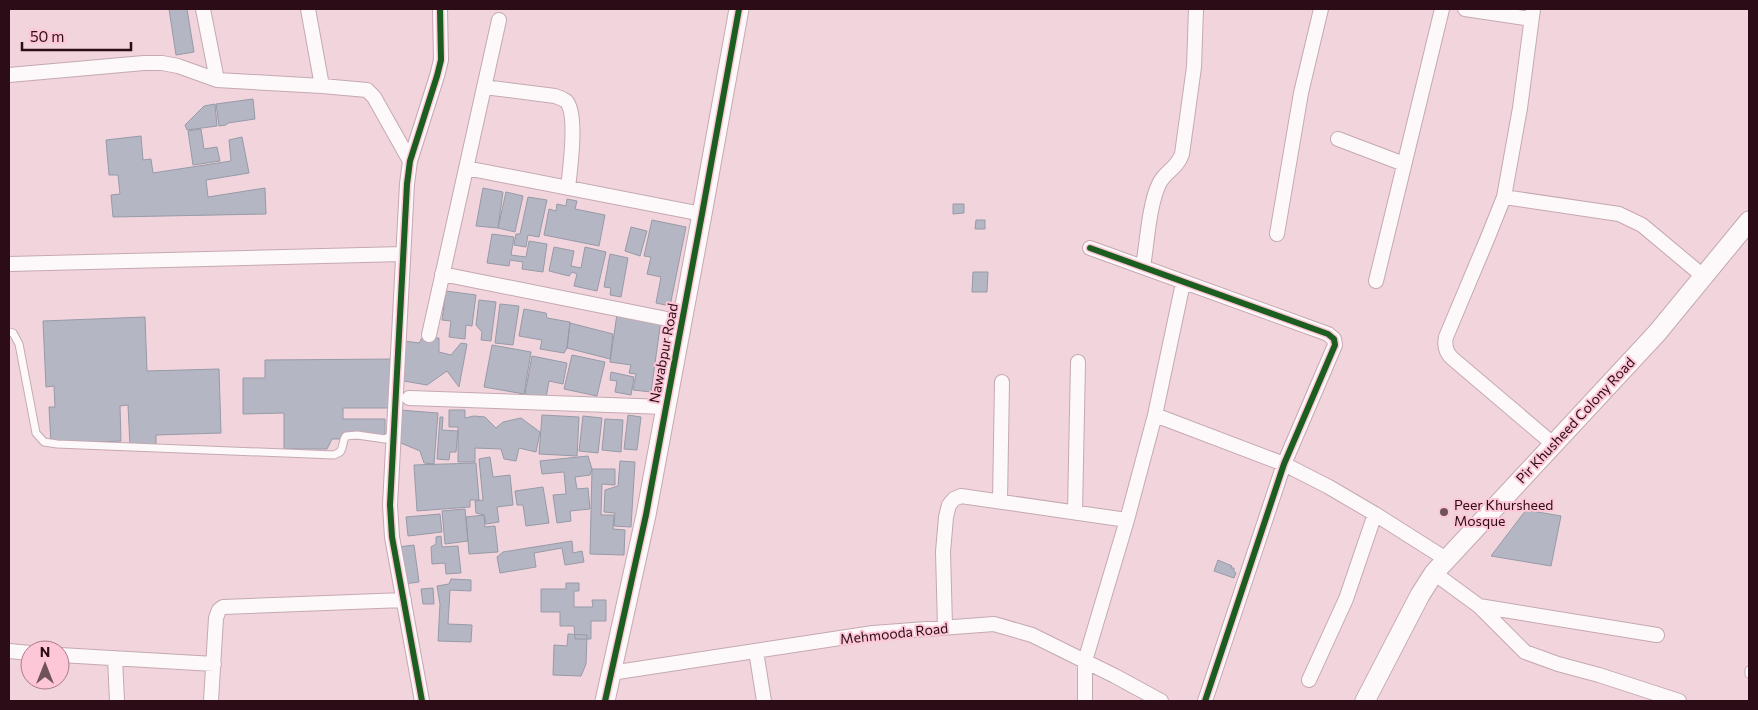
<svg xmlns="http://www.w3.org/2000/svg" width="1758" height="710" viewBox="0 0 1758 710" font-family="Commissioner,sans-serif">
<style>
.building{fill:#b4b6c4;stroke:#979aa7}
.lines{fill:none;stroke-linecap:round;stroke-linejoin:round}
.lane-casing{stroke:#c5a9b1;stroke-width:9}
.street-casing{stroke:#c5a9b1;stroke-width:16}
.secondary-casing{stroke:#c5a9b1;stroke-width:21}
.lane{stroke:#fdf9fa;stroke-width:7}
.street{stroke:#fdf9fa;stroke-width:14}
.secondary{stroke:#fdf9fa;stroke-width:19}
.cycleway-casing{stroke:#fec7d7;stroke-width:9}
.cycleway{stroke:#1b5e20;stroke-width:6}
.poi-dot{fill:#70525c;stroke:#fec7d7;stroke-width:2}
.labels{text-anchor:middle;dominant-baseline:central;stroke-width:4;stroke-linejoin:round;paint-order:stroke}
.street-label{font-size:14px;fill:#2b0c17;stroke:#fec7d7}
.poi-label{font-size:14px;fill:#2b0c17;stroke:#fec7d7;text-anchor:start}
</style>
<rect width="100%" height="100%" fill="#f1d4dc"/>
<!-- building -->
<path class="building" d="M 169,9 L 187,9 L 194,52 L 176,55 Z
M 253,99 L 255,119 L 228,123 L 226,125 L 219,126 L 216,104 Z
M 215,104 L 217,126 L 187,130 L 185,125 L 204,106 Z
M 201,129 L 204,149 L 217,147 L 220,161 L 193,165 L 188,131 Z
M 141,136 L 143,160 L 151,159 L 153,173 L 231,161 L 229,140 L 242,137 L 249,173 L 206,180 L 208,197 L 265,188 L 266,214 L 113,217 L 111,195 L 120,194 L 118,175 L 109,175 L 106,140 Z
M 483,188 L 503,192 L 498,228 L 476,226 Z
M 506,192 L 523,196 L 515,232 L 498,228 Z
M 528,197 L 547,200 L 539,237 L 528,235 L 526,247 L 514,245 L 516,234 L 520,234 Z
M 567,199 L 577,201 L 575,209 L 605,215 L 599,246 L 544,235 L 549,209 L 556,211 L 557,204 L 566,206 Z
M 953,204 L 964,204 L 964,213 L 953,214 Z
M 652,220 L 686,227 L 670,306 L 656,303 L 661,277 L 647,274 L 651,257 L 644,256 Z
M 976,220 L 985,220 L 985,229 L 975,229 Z
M 631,227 L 647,231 L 640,256 L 625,251 Z
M 492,234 L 514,237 L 511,255 L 526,257 L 529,241 L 547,244 L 543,272 L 522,269 L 523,262 L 510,260 L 509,266 L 487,263 Z
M 554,247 L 574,251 L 571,266 L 581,268 L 585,247 L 606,252 L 597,291 L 574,286 L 577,274 L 572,272 L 569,276 L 549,271 Z
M 610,254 L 628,258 L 621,297 L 610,295 L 611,288 L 604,287 Z
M 973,272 L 988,272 L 987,292 L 972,292 Z
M 446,291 L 476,295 L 472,326 L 466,325 L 465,339 L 449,337 L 451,321 L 442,320 Z
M 479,300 L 496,302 L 491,341 L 481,340 L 482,332 L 476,325 Z
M 500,304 L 519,306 L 513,345 L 495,343 Z
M 524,309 L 546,313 L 547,318 L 570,322 L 567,348 L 564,353 L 540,349 L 542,340 L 519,336 Z
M 617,314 L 661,320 L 651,392 L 633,390 L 636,374 L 629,373 L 631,365 L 610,362 Z
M 145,317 L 147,371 L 219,369 L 221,433 L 156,435 L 156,445 L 130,446 L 128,405 L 120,406 L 121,441 L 51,444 L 49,407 L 55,407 L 54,386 L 46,387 L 43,321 Z
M 570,323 L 613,334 L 610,359 L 567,348 Z
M 422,338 L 439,338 L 439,352 L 451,355 L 461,343 L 467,344 L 459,387 L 447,371 L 427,385 L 398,380 L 404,341 L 419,343 Z
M 492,345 L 531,352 L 524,394 L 484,387 Z
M 572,355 L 605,362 L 597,396 L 564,389 Z
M 532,356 L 567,363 L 563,384 L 549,381 L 546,398 L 525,394 Z
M 398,359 L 398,408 L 343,408 L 343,419 L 385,419 L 385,439 L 332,439 L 327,449 L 284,449 L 284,413 L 243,414 L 243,378 L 265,378 L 265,360 Z
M 611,372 L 634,377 L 631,395 L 615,392 L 617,381 L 610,380 Z
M 399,410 L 438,413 L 434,464 L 424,463 L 420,451 L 396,441 Z
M 449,410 L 465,410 L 465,418 L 474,416 L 485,417 L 496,428 L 503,422 L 521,418 L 540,432 L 536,452 L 519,448 L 516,461 L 504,459 L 501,449 L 475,448 L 475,462 L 458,462 L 458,427 L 449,427 Z
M 542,415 L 579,417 L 577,456 L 539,454 Z
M 628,415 L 641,417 L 637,450 L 624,449 Z
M 583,416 L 602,418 L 598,453 L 579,451 Z
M 440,417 L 443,417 L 442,430 L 458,431 L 456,452 L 450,452 L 449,460 L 437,459 Z
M 605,419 L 623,420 L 621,452 L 602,450 Z
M 588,456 L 592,469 L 590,475 L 575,477 L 577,489 L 588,488 L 590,509 L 570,511 L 571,521 L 557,523 L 553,495 L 566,494 L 564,472 L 542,474 L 540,461 Z
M 490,457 L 493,477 L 510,475 L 513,505 L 497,507 L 499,522 L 486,524 L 484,515 L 476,513 L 475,501 L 483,500 L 479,459 Z
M 620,461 L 635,462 L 631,527 L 614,526 L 615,513 L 604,512 L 605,490 L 618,486 Z
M 476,463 L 479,500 L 470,500 L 470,507 L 417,511 L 414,465 Z
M 592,469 L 615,469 L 615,485 L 602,484 L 601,515 L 614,515 L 613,529 L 625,530 L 624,555 L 590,554 Z
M 543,487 L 549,523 L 526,526 L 523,505 L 517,505 L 515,491 Z
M 465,509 L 468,541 L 445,544 L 442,511 Z
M 1526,510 L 1561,516 L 1551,566 L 1491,556 Z
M 440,514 L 442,532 L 408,536 L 406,517 Z
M 484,515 L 485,527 L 495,526 L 498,552 L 469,554 L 466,517 Z
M 441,536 L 442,547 L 458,546 L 461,573 L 446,574 L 445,563 L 432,564 L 431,547 L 436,544 L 436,537 Z
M 572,541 L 573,553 L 582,551 L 584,562 L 565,565 L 562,548 L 534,553 L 536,567 L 500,573 L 497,557 L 503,552 Z
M 414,545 L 419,582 L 404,584 L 398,547 Z
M 1218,560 L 1232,566 L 1231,568 L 1234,568 L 1234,571 L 1236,573 L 1234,578 L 1214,571 Z
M 451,579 L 471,580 L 471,591 L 450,590 L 448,624 L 472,625 L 471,642 L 438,641 L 440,604 L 437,586 L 449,584 Z
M 566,583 L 579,583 L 579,591 L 574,591 L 574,607 L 593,607 L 592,600 L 606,600 L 606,621 L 591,621 L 591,639 L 575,639 L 574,626 L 560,626 L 560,612 L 541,612 L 541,589 L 566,589 Z
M 433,588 L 434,604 L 423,604 L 421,589 Z
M 568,634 L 587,635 L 586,664 L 581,676 L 553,675 L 554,645 L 567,646 Z"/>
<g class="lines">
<!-- lane casing -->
<g class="lane-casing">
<path id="lane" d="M 9,332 L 13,333 L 19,344 L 36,433 L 44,442 L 57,444 L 334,455 L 340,452 C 344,447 342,441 346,436 L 357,435 L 385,439 L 393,435
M 1749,670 L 1749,674"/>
</g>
<!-- street casing -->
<g class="street-casing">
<path id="street" d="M 203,9 L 217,80
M 308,9 L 322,86
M 1465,9 L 1531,19
M 1533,9 L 1520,108 L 1504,197 L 1488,237 L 1446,337 C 1444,346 1446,353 1453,359 L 1553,444
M 9,75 L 144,63 L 162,63 L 178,66 L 217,80 L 322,86 L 367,90 L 374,97 L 410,161
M 484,87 L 555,96 C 558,97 563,99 566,101 C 578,113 570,170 568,188
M 1338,139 L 1404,164
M 466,168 L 702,214
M 1504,197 L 1619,214 L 1642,225 L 1703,276
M 1277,234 L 1301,93 L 1321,9
M 1090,248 L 1328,334 L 1334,339 L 1335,345 L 1284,464 L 1205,701
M 9,264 L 403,254
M 1143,267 C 1147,243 1149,205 1159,184 C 1165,171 1177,169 1182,154 L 1194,67 L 1196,9
M 442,274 L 682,322
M 1376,281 L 1442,9
M 429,335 L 499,20
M 409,398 L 666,407
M 1155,415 L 1284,464 L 1329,487 L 1375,514 L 1446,559
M 1000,501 L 1002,382
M 1075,512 L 1078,362
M 1434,573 L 1479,606 L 1657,635
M 1479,606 L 1525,652 L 1558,664 L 1599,675 L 1679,701
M 945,627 L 943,552 L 946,517 L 949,505 L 954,499 L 961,496 L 1127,520
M 9,651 L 30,653
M 756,651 L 764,701
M 60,655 L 214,664
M 115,658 L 117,701
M 611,673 L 873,633 L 994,624 L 1032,635 L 1115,676 L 1161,701
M 1309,680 L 1346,599 L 1375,514
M 211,701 L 216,618 L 219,610 L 223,607 L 404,600
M 422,701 L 392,537 L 390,505 L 407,184 L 410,161 L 437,76 L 441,60 L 440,9
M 1085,701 L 1085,661 L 1127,520 L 1155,415 L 1183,283"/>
</g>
<!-- secondary casing -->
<g class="secondary-casing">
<path id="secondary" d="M 605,701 L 646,515 L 702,214 L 739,9
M 1365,701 L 1420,595 L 1434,573 L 1657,333 L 1749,221"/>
</g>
<!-- lane -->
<use href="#lane" class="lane"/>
<!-- street -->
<use href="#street" class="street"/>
<!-- secondary -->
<use href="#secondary" class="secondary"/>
<!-- cycleway casing -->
<g class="cycleway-casing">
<path id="cycleway" d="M 1090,248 L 1328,334 L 1334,339 L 1335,345 L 1284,464 L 1205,701
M 422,701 L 392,537 L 390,505 L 407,184 L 410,161 L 437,76 L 441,60 L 440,9
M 605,701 L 646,515 L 702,214 L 739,9"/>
</g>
<!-- cycleway -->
<use href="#cycleway" class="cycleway"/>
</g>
<!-- markers -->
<circle class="poi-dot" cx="1444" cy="512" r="5"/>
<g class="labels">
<!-- street labels -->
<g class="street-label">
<text transform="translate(663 353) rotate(-79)">Nawabpur Road</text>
<text transform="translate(1575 420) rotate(-47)">Pir Khusheed Colony Road</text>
<text transform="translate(894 633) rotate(-6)">Mehmooda Road</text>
</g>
<!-- poi labels -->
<g class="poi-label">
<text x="1454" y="504">Peer Khursheed<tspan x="1454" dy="16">Mosque</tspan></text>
</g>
</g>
<!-- border -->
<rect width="1758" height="710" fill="none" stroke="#2b0c17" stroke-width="20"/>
<!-- north arrow -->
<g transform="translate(45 665)"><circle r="24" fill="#fec7d7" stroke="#aa7c8a"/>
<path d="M0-4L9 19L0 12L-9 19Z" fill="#70525c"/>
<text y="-8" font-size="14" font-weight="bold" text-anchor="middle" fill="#2b0c17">N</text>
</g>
<!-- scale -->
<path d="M22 42v8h109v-8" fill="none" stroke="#2b0c17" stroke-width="2.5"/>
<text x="30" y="42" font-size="15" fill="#2b0c17" stroke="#fec7d7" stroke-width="4" paint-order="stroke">50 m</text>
</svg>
